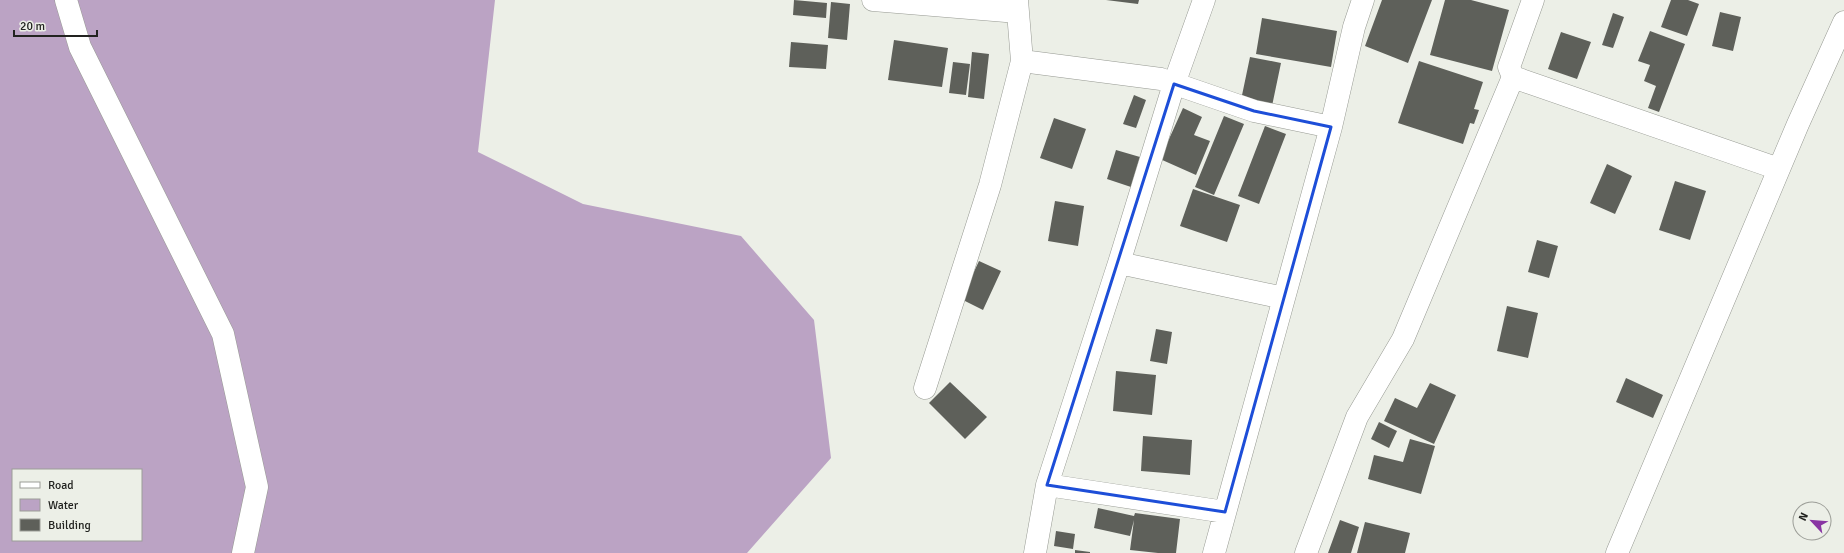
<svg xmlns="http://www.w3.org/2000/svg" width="1844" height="553" viewBox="0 0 1844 553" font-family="Signika,sans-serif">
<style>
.water{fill:#bba3c4;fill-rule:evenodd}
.building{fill:#5e605a}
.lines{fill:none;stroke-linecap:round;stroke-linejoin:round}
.minor-casing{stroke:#969992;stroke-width:23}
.minor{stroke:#fff;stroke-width:22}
.marked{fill:none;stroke:#1d4ed8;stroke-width:3;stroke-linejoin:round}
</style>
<rect width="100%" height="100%" fill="#ecefe7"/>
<!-- water -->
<path class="water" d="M 0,0 L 495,0 L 478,152 L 583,204 L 741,236 L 814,320 L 831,458 L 747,553 L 0,553 ZM 13,470 L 141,470 L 141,540 L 13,540 Z"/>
<!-- building -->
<path class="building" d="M 794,0 L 827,3 L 826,18 L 793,15 Z
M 1106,0 L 1139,0 L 1138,4 Z
M 1382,0 L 1432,0 L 1408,63 L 1365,46 Z
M 1445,0 L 1471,0 L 1509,10 L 1492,71 L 1430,55 Z
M 1671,0 L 1688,0 L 1699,4 L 1687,36 L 1661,27 Z
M 831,2 L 850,4 L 847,40 L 828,38 Z
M 1720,12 L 1741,17 L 1733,51 L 1712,46 Z
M 1613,13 L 1624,17 L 1613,48 L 1602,45 Z
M 1262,18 L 1337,31 L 1331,67 L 1256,54 Z
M 1650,31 L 1685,44 L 1659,112 L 1648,108 L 1656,86 L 1644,81 L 1650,65 L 1638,61 Z
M 1561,32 L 1591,42 L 1577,79 L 1548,69 Z
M 894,40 L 948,48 L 942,87 L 888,80 Z
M 791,42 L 828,45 L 826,69 L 789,67 Z
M 972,52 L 989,54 L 984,99 L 968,97 Z
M 1250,57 L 1281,63 L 1272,106 L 1241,100 Z
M 1419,61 L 1483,82 L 1474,109 L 1479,110 L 1474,124 L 1470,123 L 1463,144 L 1398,123 Z
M 953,62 L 970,64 L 966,95 L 949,93 Z
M 1134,95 L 1146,100 L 1136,128 L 1123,124 Z
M 1183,108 L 1202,117 L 1194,135 L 1210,141 L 1196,175 L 1160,159 Z
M 1224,116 L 1244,124 L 1214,195 L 1195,187 Z
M 1054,118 L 1086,129 L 1072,169 L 1040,158 Z
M 1265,126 L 1286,134 L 1259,204 L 1238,196 Z
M 1116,150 L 1140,157 L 1131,187 L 1107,179 Z
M 1607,164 L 1632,176 L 1615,214 L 1590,203 Z
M 1675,181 L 1706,191 L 1690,240 L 1659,230 Z
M 1193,189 L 1240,205 L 1227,242 L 1180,226 Z
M 1055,201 L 1084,206 L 1078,246 L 1048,241 Z
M 1537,240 L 1558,246 L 1549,278 L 1528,272 Z
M 979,261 L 1001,271 L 983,310 L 961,299 Z
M 1507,306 L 1538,313 L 1528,358 L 1497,351 Z
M 1156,329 L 1172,332 L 1167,364 L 1150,361 Z
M 1116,371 L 1156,375 L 1152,415 L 1113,411 Z
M 1626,378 L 1663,395 L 1653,418 L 1616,402 Z
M 950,382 L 987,417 L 965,439 L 929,403 Z
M 1430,383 L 1456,395 L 1434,444 L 1384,421 L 1395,398 L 1417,408 Z
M 1379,422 L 1397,431 L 1389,448 L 1371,439 Z
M 1143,436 L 1192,440 L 1190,475 L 1141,471 Z
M 1410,439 L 1435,446 L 1421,494 L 1368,479 L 1374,455 L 1403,462 Z
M 1098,508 L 1134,516 L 1135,513 L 1180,519 L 1176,553 L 1158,553 L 1130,550 L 1134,520 L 1130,536 L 1094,528 Z
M 1340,520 L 1359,527 L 1351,553 L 1328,553 Z
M 1365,522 L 1410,533 L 1405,553 L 1357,553 Z
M 1056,531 L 1075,534 L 1073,549 L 1054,546 Z
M 1075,550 L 1090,552 L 1090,553 L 1075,553 Z"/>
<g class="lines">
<!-- minor casing -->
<g class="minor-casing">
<path id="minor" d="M 66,0 L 80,47 L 223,334 L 257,487 L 243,553
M 873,0 L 1018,12
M 1017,0 L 1022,61 L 1161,79 L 1254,111 L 1331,127 L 1354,27 L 1363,0
M 1513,77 L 1779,169
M 1119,263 L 1284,298
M 925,388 L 990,185 L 1022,61
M 1047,485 L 1225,512
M 1035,553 L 1047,485 L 1119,263 L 1174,84 L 1204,0
M 1214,553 L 1331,127
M 1306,553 L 1357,417 L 1403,339 L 1513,77 L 1509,67 L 1533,0
M 1617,553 L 1798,124 L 1844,22"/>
</g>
<!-- minor -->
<use href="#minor" class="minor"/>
</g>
<!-- marked area -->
<path class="marked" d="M 1174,84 L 1254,111 L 1331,127 L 1225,512 L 1047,485 Z"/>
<!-- legend -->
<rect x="12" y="469" width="130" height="72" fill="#ecefe7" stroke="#9b9d97"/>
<rect x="20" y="482" width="20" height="6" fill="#ffffff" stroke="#9b9d97"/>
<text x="48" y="489" font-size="12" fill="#222320">Road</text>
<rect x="20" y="499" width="20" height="12" fill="#bba3c4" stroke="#9b9d97"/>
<text x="48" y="509" font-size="12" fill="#222320">Water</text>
<rect x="20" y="519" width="20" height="12" fill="#5e605a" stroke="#9b9d97"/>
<text x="48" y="529" font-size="12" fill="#222320">Building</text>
<!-- north arrow -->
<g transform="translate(1812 521) rotate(296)"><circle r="19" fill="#ecefe7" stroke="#9b9d97"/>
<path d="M0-3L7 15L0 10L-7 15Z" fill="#8935a3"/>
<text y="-6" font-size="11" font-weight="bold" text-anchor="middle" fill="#222320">N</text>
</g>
<!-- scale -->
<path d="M14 30v6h83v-6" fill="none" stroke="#222320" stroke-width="2"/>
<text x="20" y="30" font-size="12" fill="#222320" stroke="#ecefe7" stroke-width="3" paint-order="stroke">20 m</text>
</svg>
